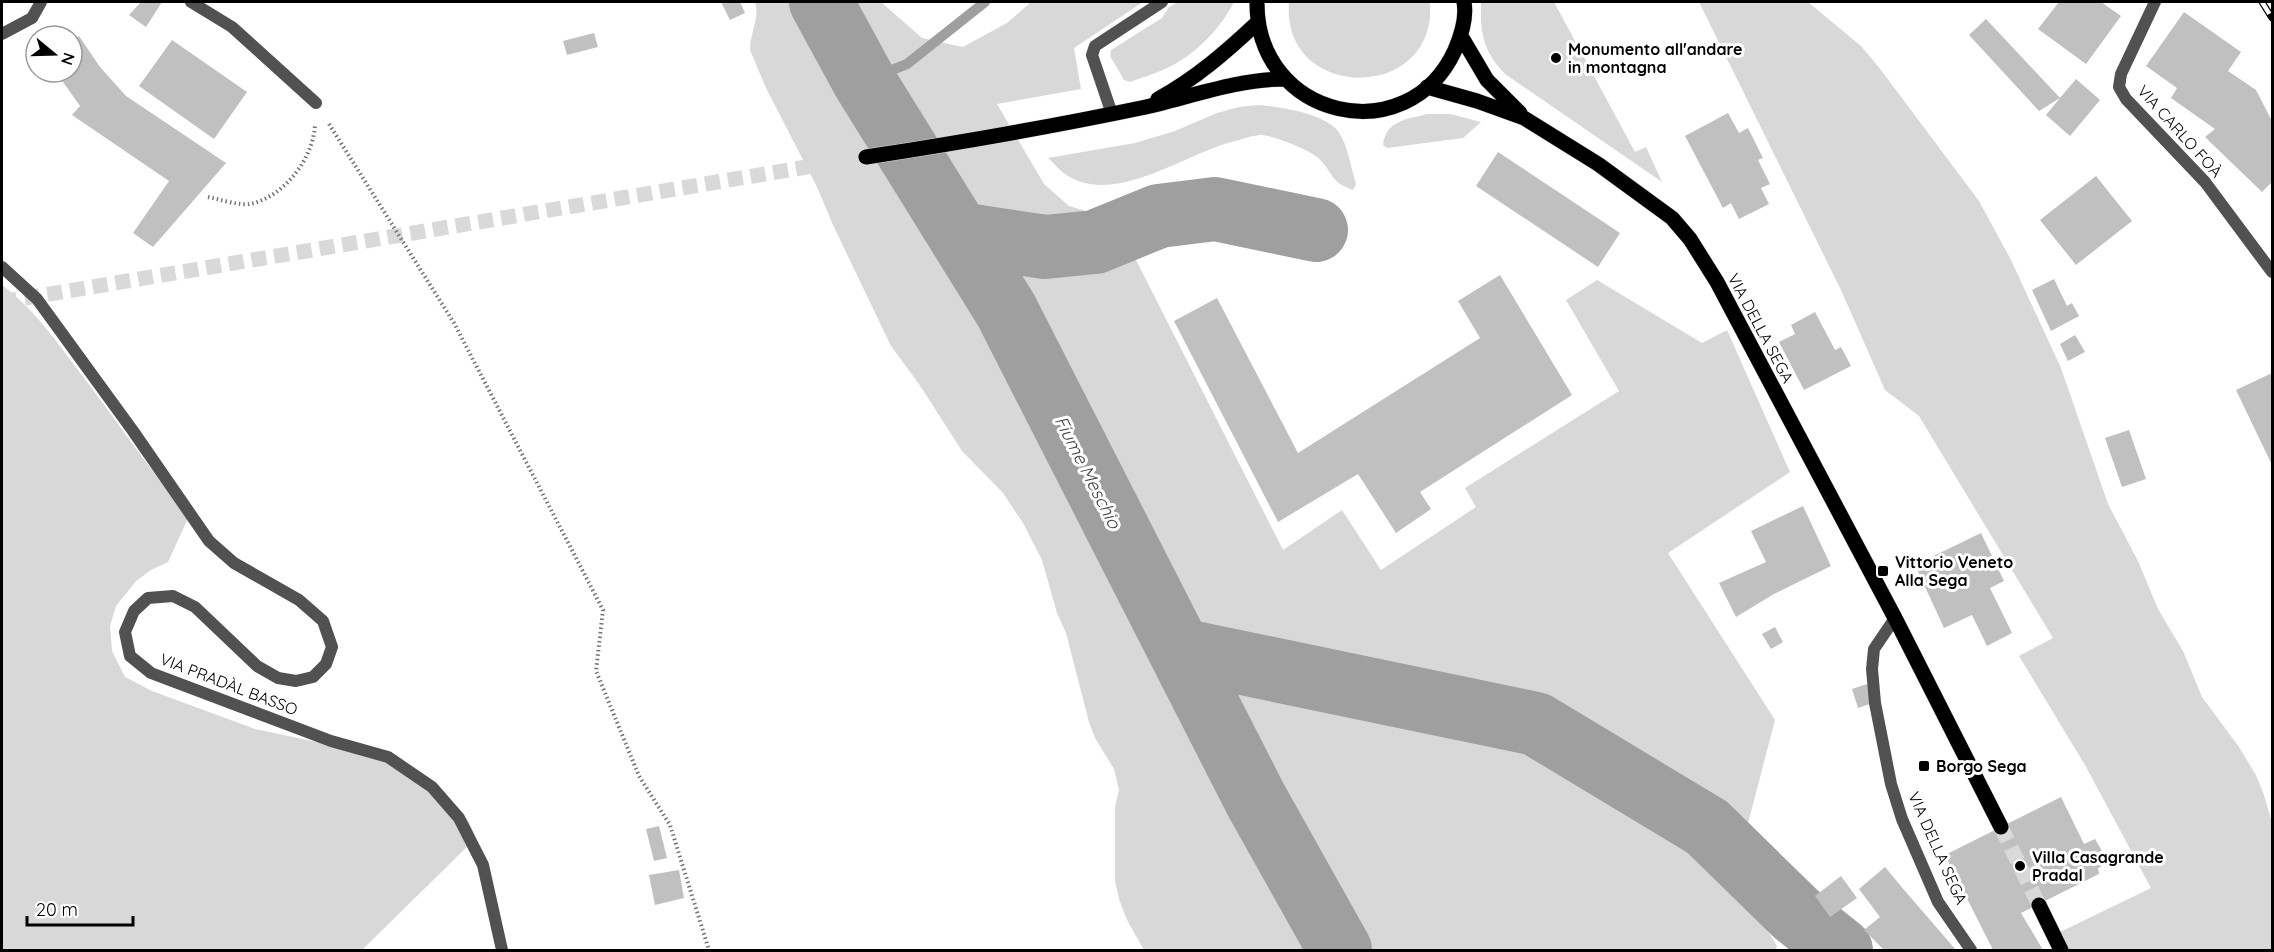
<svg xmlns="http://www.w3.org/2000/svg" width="2274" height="952" viewBox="0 0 2274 952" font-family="Quicksand,sans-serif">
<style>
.green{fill:#d8d8d8}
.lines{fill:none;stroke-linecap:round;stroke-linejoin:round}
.stream{stroke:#9f9f9f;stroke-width:10}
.river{stroke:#9f9f9f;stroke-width:64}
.building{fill:#c0c0c0}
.primary-tunnel{stroke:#d9d9d9;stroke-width:15;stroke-dasharray:15 8;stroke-linecap:butt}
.primary-casing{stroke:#dbdbdb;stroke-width:16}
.path{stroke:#737373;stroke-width:4;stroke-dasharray:1.5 3;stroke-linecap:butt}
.lane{stroke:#515151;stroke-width:12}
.street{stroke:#515151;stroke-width:12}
.primary{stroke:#000;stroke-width:15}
.rail-casing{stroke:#000;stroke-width:7}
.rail{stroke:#fff;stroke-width:4.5;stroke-dasharray:14;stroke-linecap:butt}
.poi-dot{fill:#000;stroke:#fff;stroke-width:2}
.labels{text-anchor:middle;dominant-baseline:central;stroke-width:6;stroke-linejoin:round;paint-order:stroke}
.poi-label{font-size:16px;font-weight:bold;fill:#000;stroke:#fff;text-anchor:start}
.street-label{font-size:16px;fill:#000;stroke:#fff}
.water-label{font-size:18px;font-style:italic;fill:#404040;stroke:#fff}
</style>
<rect width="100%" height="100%" fill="#fff"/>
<!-- green -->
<path class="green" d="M 755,2 L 881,2 L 922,38 L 963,47 L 1007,23 L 1031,2 L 1143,2 L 1074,48 L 1081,89 L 997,104 L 1044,184 L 1069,206 L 1113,219 L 1133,254 L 1283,550 L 1342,510 L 1381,570 L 1476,507 L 1465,488 L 1619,391 L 1566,300 L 1597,280 L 1702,343 L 1727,330 L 1790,472 L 1668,553 L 1775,720 L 1734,877 L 1777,946 L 1775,950 L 1144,950 L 1127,920 L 1119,899 L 1115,881 L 1115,807 L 1119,790 L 1114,769 L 1095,738 L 1089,722 L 1066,633 L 1057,613 L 1042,560 L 1023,523 L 1003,493 L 962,451 L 919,384 L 891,346 L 833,225 L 817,187 L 766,88 L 750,50 C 750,32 760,19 755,2 Z
M 1178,2 L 1234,2 C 1221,27 1199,51 1173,65 C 1160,72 1144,77 1130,82 L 1124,80 L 1110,56 L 1111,50 L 1162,18 L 1169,7 Z
M 1289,2 L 1430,2 C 1438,104 1280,102 1289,2 Z
M 1481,2 L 1554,2 L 1635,152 L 1646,147 L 1662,182 L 1505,74 C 1483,51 1480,33 1481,2 Z
M 1699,2 L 1808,2 L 1861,46 L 1881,70 L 1979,201 L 2011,260 L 2061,368 L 2108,504 L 2138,561 L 2158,609 L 2183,651 L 2202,697 L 2239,747 L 2256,775 L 2264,795 L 2272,823 L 2272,950 L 2061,950 L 2054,935 L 2151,888 L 2085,765 L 2019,656 L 2053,638 L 1919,416 L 1885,390 L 1841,290 Z
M 1259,105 C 1281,107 1323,113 1338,131 C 1348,145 1351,168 1356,184 L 1353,190 C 1328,181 1334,172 1317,157 C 1307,149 1274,136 1262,135 C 1253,135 1243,139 1235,141 C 1185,153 1114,208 1065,174 C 1059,170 1054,163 1048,158 L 1135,143 L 1175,131 L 1217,113 L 1239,107 Z
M 1427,114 L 1450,114 L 1481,122 L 1463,138 L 1387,148 L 1383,145 C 1386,120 1406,120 1427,114 Z
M 2,285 C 34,309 57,342 81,374 C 117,421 150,471 189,516 L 168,562 L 151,570 L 136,581 L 116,606 L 110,626 L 112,651 L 125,677 L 152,691 L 255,729 L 355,750 L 418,774 L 457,807 L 469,822 L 476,838 L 362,950 L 2,950 Z"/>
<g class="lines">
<!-- stream -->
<path class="stream" d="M 864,81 L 907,64 L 985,2"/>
<!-- river -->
<path class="river" d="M 821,2 L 864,81 L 1006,310 L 1256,800 L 1340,950
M 959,234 L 1045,247 L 1095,242 L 1159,216 L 1215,209 L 1316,230
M 1180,650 L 1536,724 L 1707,827 L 1796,914 L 1841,950"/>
</g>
<!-- building -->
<path class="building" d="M 141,2 L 162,2 L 146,27 L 129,15 Z
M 721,2 L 740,2 L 745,13 L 730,20 Z
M 2059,2 L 2101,2 L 2121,16 L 2086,64 L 2038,29 Z
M 2184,12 L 2241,52 L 2228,71 L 2256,90 L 2272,121 L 2272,182 L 2262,192 L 2205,137 L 2215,129 L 2171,98 L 2177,88 L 2146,66 Z
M 1986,19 L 2060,98 L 2076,79 L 2100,100 L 2070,136 L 2046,115 L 2060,98 L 2039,111 L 1969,35 Z
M 594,33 L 598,47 L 567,55 L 563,41 Z
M 79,36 L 100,67 L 126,96 L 226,163 L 153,247 L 133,233 L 169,181 L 72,115 L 80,106 L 56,72 L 72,72 L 72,42 Z
M 172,40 L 247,92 L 214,139 L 139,86 Z
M 1728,113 L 1739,133 L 1748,128 L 1763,158 L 1758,160 L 1770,184 L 1761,188 L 1769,204 L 1739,219 L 1731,203 L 1723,208 L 1685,136 Z
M 1498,152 L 1620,233 L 1598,267 L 1476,186 Z
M 2096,176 L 2132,221 L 2076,265 L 2040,220 Z
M 1500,275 L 1572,395 L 1420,492 L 1431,509 L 1396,533 L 1358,474 L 1278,522 L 1174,321 L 1217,298 L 1298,453 L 1480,338 L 1458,301 Z
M 2054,279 L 2067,306 L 2072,303 L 2079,316 L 2051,331 L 2032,290 Z
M 1815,312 L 1835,350 L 1841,347 L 1851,366 L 1804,390 L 1779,342 L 1795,334 L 1791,325 Z
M 2075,335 L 2085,352 L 2068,361 L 2060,344 Z
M 2272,373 L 2272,465 L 2236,390 Z
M 2129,430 L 2146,479 L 2122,487 L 2105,438 Z
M 1803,506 L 1831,566 L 1774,594 L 1736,617 L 1719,583 L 1766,562 L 1751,531 Z
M 1981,533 L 2004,581 L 1990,588 L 2012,633 L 1987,646 L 1972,615 L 1944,628 L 1915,565 Z
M 1775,627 L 1783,642 L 1771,649 L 1762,634 Z
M 1867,684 L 1873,703 L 1858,708 L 1852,689 Z
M 2061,797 L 2084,844 L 2095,839 L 2109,863 L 2098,868 L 2099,874 L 2021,913 L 2043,950 L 1993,950 L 1945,855 Z
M 659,826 L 667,858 L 654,861 L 646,829 Z
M 1885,867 L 1905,891 L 1956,950 L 1884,950 L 1864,930 L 1880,917 L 1859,889 Z
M 679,870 L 684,898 L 655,905 L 649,875 Z
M 1841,876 L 1857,898 L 1830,917 L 1815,896 Z"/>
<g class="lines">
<!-- primary-tunnel -->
<path class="primary-tunnel" d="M 2,302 L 866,157
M 2001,827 L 2039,905"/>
<!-- primary casing -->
<g class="primary-casing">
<path id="primary" d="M 1257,2 C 1256,119 1408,153 1455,50 C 1461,36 1467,18 1464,2
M 1461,36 L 1487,80 L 1520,113
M 1427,87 L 1477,101 L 1524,118 L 1598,164 L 1672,218 L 1690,239 L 1717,282 L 1895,618 L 2001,827
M 1158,99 C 1195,79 1226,52 1257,23
M 866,157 C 957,143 1050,127 1141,108 C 1187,98 1237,79 1284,79
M 2039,905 L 2061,950"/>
</g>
<!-- path -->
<path class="path" d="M 329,124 L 454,323 L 603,610 L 596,671 L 639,776 L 670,825 L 709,950
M 208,197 C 218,199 240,206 250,204 C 284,197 313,159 315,125"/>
<!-- lane -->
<path class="lane" d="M 1112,114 L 1092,55 L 1095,46 L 1162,2"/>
<!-- street -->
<path class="street" d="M 191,2 L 232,27 L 316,103
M 2155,2 L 2121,74 L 2119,87 L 2126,99 L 2205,182 L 2272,272
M 2,34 L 32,18 L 41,2
M 2,267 L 37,299 L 133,431 L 209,541 L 234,563 L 299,600 L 323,621 L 332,647 L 326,664 L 313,677 L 296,681 L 278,678 L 257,666 L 195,607 L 173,596 L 148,598 L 134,611 L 125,632 L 130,656 L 151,673 L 331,741 L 388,757 L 432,787 L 459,818 L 483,865 L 502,950
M 1895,618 L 1874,649 L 1872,669 L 1875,703 L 1891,784 L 1902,819 L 1938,902 L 1971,950"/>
<!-- primary -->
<use href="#primary" class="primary"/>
<!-- rail casing -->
<g class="rail-casing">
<path id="rail" d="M 2262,2 L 2272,18"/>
</g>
<!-- rail -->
<use href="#rail" class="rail"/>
</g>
<!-- markers -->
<g class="poi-dot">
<circle cx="1556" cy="58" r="6"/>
<rect x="1877" y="565" width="12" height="12" rx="3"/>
<rect x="1918" y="760" width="12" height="12" rx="3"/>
<circle cx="2020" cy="866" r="6"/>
</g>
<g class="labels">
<!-- poi labels -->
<g class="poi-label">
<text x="1568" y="49">Monumento all'andare<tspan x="1568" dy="18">in montagna</tspan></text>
<text x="1895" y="562">Vittorio Veneto<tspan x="1895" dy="18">Alla Sega</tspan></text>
<text x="1936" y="766">Borgo Sega</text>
<text x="2032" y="857">Villa Casagrande<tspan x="2032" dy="18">Pradal</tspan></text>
</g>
<!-- street labels -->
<g class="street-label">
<text transform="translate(2180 131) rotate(48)">VIA CARLO FOÀ</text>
<text transform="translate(1761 328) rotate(62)">VIA DELLA SEGA</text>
<text transform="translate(229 684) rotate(21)">VIA PRADÀL BASSO</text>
<text transform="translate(1938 848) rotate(66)">VIA DELLA SEGA</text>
</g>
<!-- water labels -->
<g class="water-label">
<text transform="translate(1088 472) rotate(63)">Fiume Meschio</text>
</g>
</g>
<!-- border -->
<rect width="2274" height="952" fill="none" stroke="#000000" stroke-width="6"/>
<!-- north arrow -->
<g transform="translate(54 54) rotate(109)"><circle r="28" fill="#ffffff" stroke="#999999" stroke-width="1.5"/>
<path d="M0-4.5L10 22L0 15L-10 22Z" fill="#000000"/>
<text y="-9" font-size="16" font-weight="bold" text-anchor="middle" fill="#000000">N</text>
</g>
<!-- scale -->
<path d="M27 916v9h106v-9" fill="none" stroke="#000000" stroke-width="3"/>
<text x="36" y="916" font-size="18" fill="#000000" stroke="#ffffff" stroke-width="4.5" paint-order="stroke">20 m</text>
</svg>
